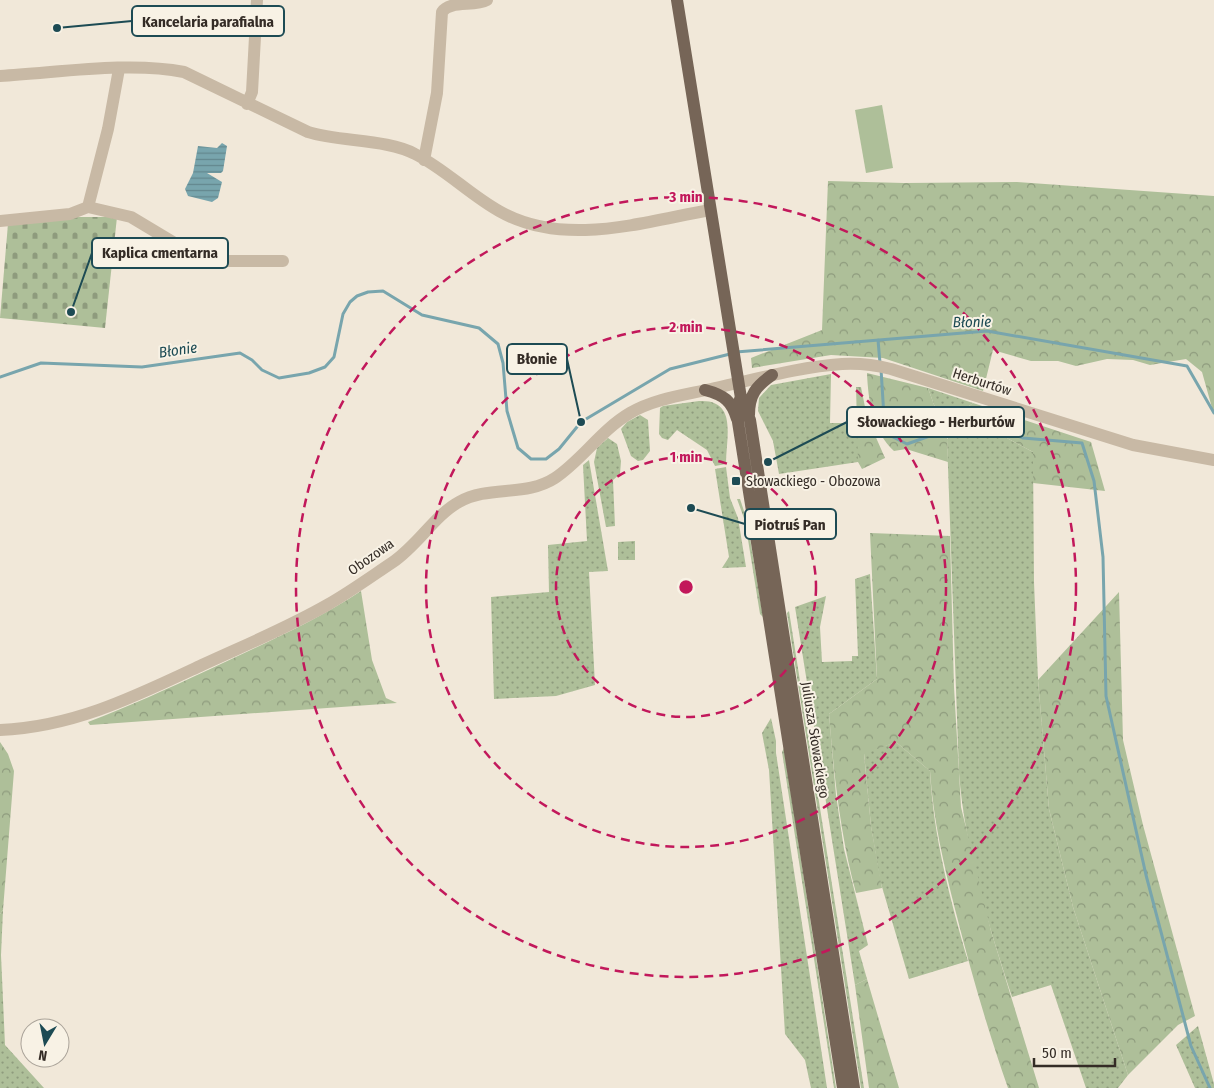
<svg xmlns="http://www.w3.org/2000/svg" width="1214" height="1088" viewBox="0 0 1214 1088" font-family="'Fira Sans Condensed',sans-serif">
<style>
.grass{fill:url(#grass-dots)}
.forest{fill:url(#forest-crowns)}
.cemetery{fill:url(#cemetery-stones)}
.pitch{fill:#aebf99}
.water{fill:url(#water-rules)}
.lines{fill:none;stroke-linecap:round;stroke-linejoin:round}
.stream{stroke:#78a5ad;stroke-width:3}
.minor{stroke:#c8b9a5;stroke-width:12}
.major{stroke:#766557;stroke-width:12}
.ring{fill:none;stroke:#c2185b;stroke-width:2.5;stroke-dasharray:9 6}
.poi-dot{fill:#1d4b54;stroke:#f8f2e5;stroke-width:2}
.labels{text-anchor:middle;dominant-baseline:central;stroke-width:4;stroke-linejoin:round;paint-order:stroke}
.street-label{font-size:14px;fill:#342c26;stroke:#f8f2e5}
.poi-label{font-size:14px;fill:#342c26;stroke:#f8f2e5;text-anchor:start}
.water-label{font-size:15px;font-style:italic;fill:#1d4b54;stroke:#f8f2e5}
.centre{fill:#c2185b;stroke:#f8f2e5;stroke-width:2.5}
.ring-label{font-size:15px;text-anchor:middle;font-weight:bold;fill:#c2185b;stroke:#f8f2e5;stroke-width:4;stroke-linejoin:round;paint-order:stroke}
.leader{fill:none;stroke:#1d4b54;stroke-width:2}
.callout-dot{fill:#1d4b54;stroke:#f8f2e5;stroke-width:2}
.callout{fill:#f8f2e5;stroke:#1d4b54;stroke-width:2}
.callout-label{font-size:15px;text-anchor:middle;font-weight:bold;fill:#342c26}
</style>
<defs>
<pattern id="grass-dots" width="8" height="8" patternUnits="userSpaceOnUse" patternTransform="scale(1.25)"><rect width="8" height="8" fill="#aebf99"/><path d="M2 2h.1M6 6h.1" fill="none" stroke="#8e9b7d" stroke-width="1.8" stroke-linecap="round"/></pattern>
<pattern id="forest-crowns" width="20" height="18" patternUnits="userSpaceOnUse" patternTransform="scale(1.25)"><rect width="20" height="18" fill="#aebf99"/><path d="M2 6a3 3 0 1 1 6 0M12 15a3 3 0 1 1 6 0" fill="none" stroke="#8e9b7d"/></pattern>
<pattern id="cemetery-stones" width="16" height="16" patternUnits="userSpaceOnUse" patternTransform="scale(1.25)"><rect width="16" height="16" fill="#aebf99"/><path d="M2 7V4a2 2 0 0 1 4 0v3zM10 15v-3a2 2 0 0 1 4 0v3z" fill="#8e9b7d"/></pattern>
<pattern id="water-rules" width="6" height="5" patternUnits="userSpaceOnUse" patternTransform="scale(1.25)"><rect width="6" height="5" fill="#78a5ad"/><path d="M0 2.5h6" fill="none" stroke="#63878d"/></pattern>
</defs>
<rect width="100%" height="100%" fill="#f1e8d9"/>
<!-- grass -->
<path class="grass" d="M 831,374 L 830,423 L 858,423 L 858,462 L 779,474 L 773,441 L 758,411 L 759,398 L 771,385 Z
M 928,388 L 973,403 L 942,427 Z
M 699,401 C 738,399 726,437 726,464 L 715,466 L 707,450 L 677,430 L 668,440 L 662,438 L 659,434 L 660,408 L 663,406 Z
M 640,415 L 648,420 L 650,451 L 643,460 L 638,461 L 631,456 L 621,429 L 627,422 Z
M 964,425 L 986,427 L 1033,452 L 1034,582 L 1038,680 L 1049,809 L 1073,907 L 1128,1075 L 1118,1088 L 1086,1088 L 1051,985 L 1012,997 C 988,924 965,850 959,773 L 947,439 Z
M 608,438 L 617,444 L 621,461 L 620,474 L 613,480 L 615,526 L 606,527 L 594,462 L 597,448 Z
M 589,460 L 608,571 L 589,572 L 595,685 L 556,696 L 494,699 L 491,597 L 549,592 L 548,545 L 587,541 L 583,465 Z
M 726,467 L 730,498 L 738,518 L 746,567 L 722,568 L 729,557 L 715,469 Z
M 737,499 L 740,499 L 747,520 L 763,617 L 760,614 L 745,521 Z
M 635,541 L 635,560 L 618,560 L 618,542 Z
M 870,574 L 877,679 L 829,714 L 836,795 L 844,849 L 868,945 L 859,951 L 867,979 L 855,985 L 795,607 L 826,596 L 820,627 L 822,662 L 852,661 L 852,656 L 858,656 L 855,579 Z
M 789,611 L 864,1088 L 861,1088 L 787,613 Z
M 771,718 L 776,741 L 776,753 L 827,1088 L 811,1088 L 805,1060 L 785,1034 L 769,770 L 762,733 Z
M 896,742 L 930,771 C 933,834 950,900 968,961 L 909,979 L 880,880 L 871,826 L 864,753 Z
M 784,748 L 836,1088 L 834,1088 L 782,752 Z
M 3,910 L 1,955 L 5,1045 L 44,1088 L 0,1088 L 0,914 Z
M 1198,1026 L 1214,1084 L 1214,1088 L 1195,1088 L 1176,1045 Z"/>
<!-- forest -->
<path class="forest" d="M 828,181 L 904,183 L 1017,182 L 1214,196 L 1214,415 L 1202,372 L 1186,359 L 1150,365 L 1133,360 L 1107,359 L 1076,366 L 1058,361 L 1031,361 L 993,350 L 983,391 L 883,358 L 831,355 L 752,368 L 751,358 L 822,330 Z
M 867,373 L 928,388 L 942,427 L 973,403 L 1091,442 L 1105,491 L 1033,483 L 1033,452 L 986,427 L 964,425 L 947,438 L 948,462 L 906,449 L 894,451 C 873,432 868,400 867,373 Z
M 856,387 L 861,387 L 867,417 L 885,458 L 862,469 L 858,462 Z
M 870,533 L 950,536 L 954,687 L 961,807 L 991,931 L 1039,1088 L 1008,1088 C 988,1031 971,972 956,913 C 944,866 933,819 930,771 L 896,742 L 864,754 L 871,826 L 882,888 L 856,893 C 840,834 834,775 829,714 L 877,679 Z
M 361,591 L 372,660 L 386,698 L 397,703 L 90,725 L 88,722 C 130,706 167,689 208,670 C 260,645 313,623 361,591 Z
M 1119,592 L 1123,740 L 1143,825 L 1195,1016 L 1178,1025 L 1128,1075 L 1073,907 L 1049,809 L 1038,680 Z
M 0,742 L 8,754 L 14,771 L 3,910 L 0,914 Z
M 867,979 L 899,1088 L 869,1088 L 855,985 Z"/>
<!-- cemetery -->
<path class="cemetery" d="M 78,217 L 117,217 L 105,328 L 0,318 L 8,224 Z"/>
<!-- pitch -->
<path class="pitch" d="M 882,105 L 893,168 L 866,173 L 855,110 Z"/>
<!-- water -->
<path class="water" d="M 222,143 L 227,146 L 223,171 L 221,173 L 207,173 L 222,182 L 218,198 L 212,202 L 188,196 L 185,189 L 193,173 L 198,146 L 217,148 Z"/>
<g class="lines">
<!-- stream -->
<path class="stream" d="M 878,340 L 880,363
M 736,352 L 987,331 L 1187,366 L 1214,413
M 881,369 L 885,433 L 907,444 L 944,431 L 969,415 L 1023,438 L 1082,443 L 1094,481 L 1103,557 L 1106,696 L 1146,875 L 1191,1046 L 1210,1088
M 0,377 L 41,363 L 142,367 L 240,353 L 252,360 L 262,370 L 279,378 L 309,373 L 325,367 L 334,357 L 343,314 L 350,302 L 357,296 L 368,292 L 383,291 L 422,315 L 479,328 L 498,344 L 503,363 L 507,411 L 518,448 L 531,459 L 546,459 L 559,449 L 581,422 L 670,369 L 730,354"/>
<!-- minor -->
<path class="minor" d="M 119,69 L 108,129 L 88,207 L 131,217 L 186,250 L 219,261 L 283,261
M 0,76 C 57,73 129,61 184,72 L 308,132 C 340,142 387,139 415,154 C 445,169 470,195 499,211 C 564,248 642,222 710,210
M 247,104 L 252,92 L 257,0
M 424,160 L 437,93 L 442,12 C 450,0 474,7 487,0
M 0,221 L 70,214 L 88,207
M 0,730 C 74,727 136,696 202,665 C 243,646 287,628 327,605 C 350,592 372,576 393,562 C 418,545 435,515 459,502 C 489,485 526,497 555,478 C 582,460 601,430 630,413 C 656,398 686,395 715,388 C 757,379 799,367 842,364 C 859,363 875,365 891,369 L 1133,445 L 1214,460"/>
<!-- major -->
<path class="major" d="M 677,0 L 741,398 L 750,420 L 854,1088
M 705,390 C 724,395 732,401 737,419
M 740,399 L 738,422 L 843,1088
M 749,415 C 749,395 756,386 772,375"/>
</g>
<!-- distance rings -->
<g class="ring">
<circle cx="686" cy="587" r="130"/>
<circle cx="686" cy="587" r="260"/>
<circle cx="686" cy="587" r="390"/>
</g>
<!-- markers -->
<rect class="poi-dot" x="731" y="476" width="10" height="10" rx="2.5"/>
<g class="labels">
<!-- street labels -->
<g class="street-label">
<text transform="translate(982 382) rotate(18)">Herburtów</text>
<text transform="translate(371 557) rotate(-35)">Obozowa</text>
<text transform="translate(815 740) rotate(81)">Juliusza Słowackiego</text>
</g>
<!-- poi labels -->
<g class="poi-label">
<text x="746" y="481">Słowackiego - Obozowa</text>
</g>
<!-- water labels -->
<g class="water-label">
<text transform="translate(972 322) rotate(-1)">Błonie</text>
<text transform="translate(178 350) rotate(-8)">Błonie</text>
</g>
</g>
<circle cx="686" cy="587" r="8" class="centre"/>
<g class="ring-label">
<text x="686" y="202">3 min</text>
<text x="686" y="332">2 min</text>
<text x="686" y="462">1 min</text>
</g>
<!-- callouts -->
<path class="leader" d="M57 28L132 21M71 312L92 253M581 422L567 359M768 462L847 422M691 508L745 524"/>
<g class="callout-dot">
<circle cx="57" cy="28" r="5"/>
<circle cx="71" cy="312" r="5"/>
<circle cx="581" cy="422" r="5"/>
<circle cx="768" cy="462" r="5"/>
<circle cx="691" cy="508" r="5"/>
</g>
<g class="callout">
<rect x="132" y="6" width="152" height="30" rx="5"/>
<rect x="92" y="238" width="136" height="30" rx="5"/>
<rect x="507" y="344" width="60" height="30" rx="5"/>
<rect x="847" y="407" width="177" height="30" rx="5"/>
<rect x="745" y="509" width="91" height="30" rx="5"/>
</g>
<g class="callout-label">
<text x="208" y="27">Kancelaria parafialna</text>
<text x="160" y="258">Kaplica cmentarna</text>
<text x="537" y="364">Błonie</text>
<text x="936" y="427">Słowackiego - Herburtów</text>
<text x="790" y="530">Piotruś Pan</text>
</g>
<!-- north arrow -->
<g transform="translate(45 1043) rotate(190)"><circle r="24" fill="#f8f2e5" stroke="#aaa399"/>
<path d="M0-4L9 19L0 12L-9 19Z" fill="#1d4b54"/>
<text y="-8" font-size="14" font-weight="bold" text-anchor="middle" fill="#342c26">N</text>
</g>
<!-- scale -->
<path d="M1034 1058v8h81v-8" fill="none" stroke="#342c26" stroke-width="2.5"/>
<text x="1042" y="1058" font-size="15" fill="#342c26" stroke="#f8f2e5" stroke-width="4" paint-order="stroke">50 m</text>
</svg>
